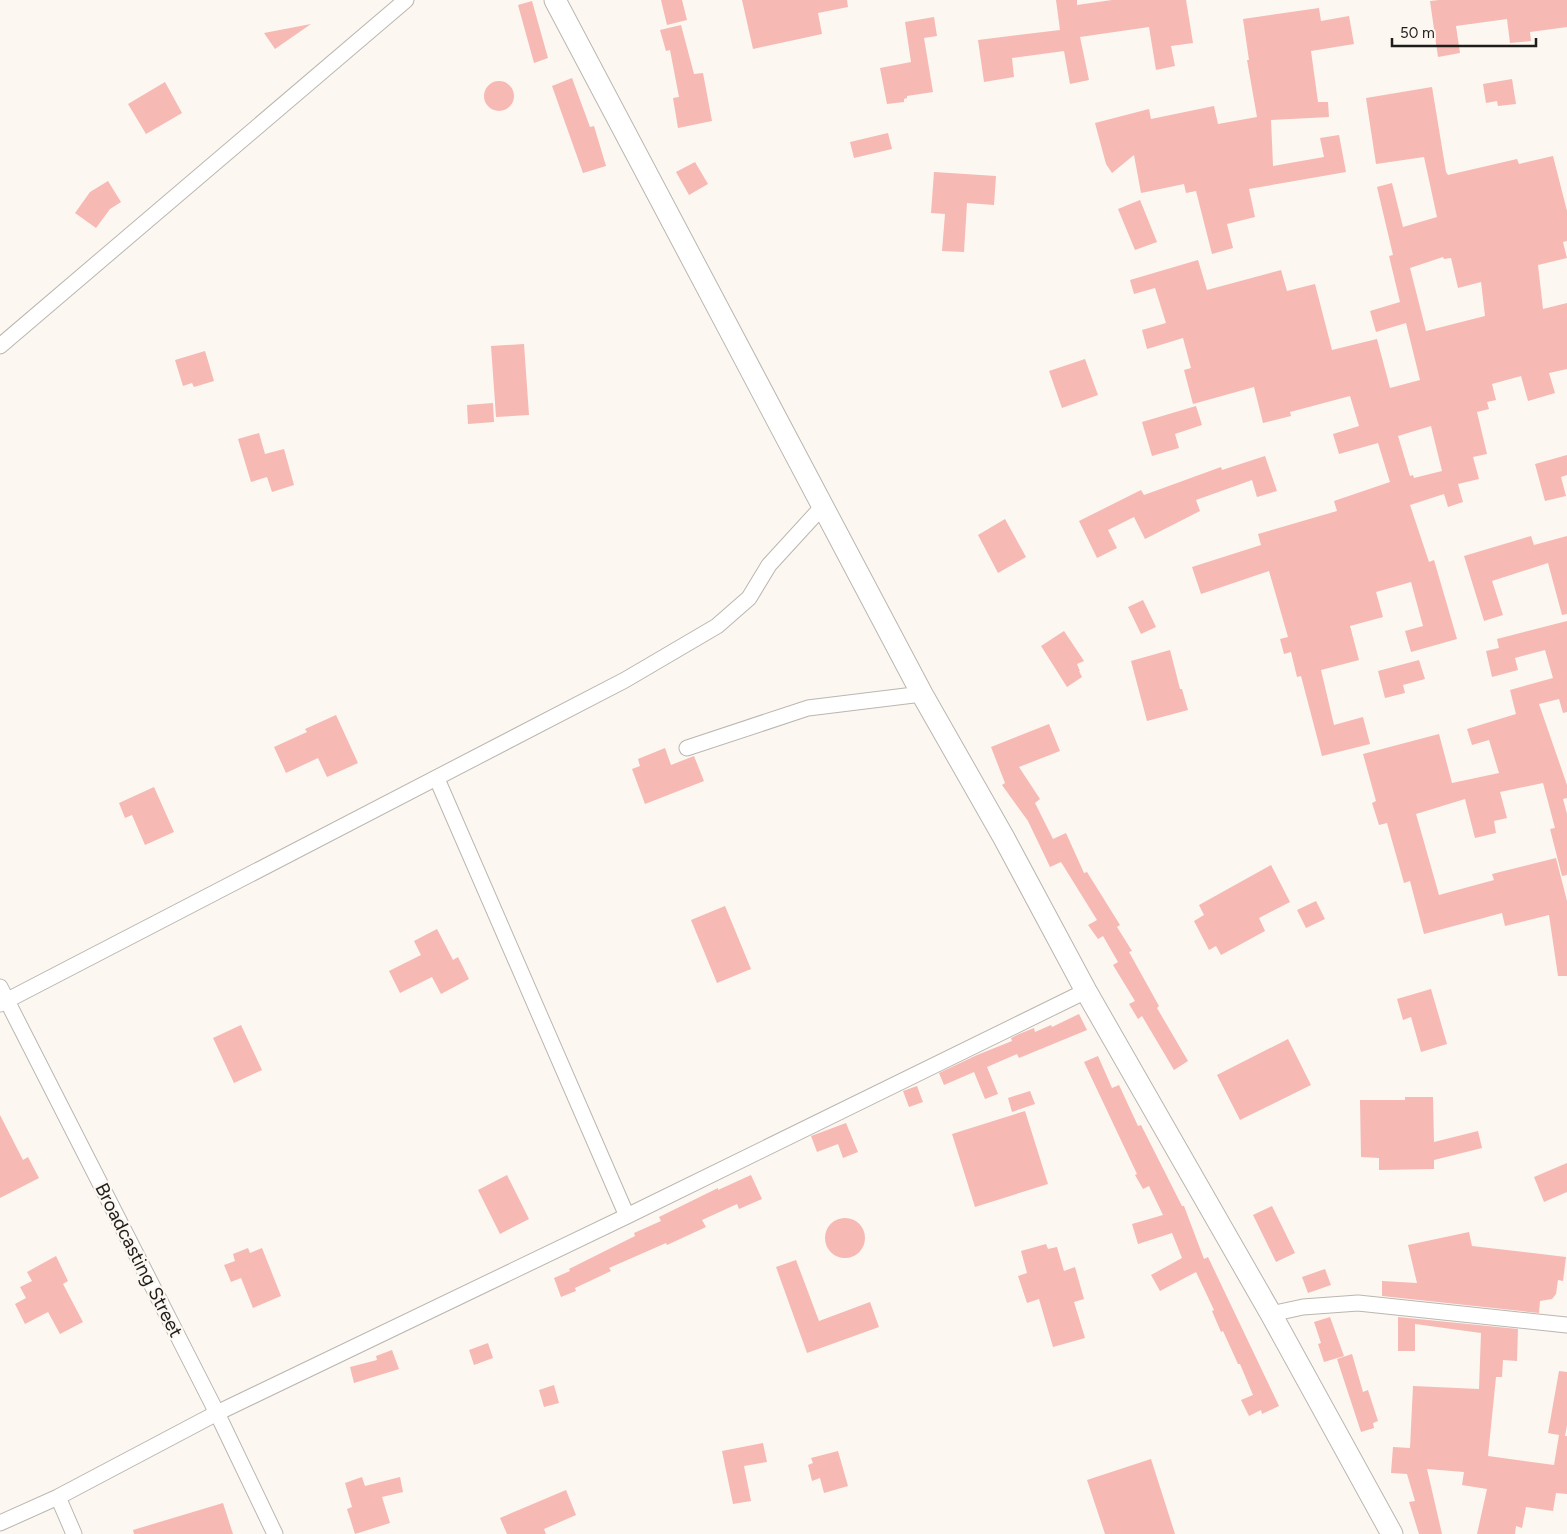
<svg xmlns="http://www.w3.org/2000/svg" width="1567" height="1534" viewBox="0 0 1567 1534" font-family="Figtree,sans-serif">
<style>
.building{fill:#f6b9b4;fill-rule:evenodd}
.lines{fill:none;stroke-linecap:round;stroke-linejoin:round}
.minor-casing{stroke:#bab6b0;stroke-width:17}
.secondary-casing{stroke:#bab6b0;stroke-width:23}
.minor{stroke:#fff;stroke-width:15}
.secondary{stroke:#fff;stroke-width:21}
.labels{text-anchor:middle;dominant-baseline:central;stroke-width:4.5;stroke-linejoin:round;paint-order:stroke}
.street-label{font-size:19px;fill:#1f1d1b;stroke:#fcf7f1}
</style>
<rect width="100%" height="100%" fill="#fcf7f1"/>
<!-- building -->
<path class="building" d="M 661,0 L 682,0 L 687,20 L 667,25 Z
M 742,0 L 847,0 L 848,7 L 818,13 L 822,34 L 753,49 Z
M 1056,0 L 1077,0 L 1077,5 L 1112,0 L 1186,0 L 1193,43 L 1171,46 L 1175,66 L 1156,70 L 1149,27 L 1080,37 L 1089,80 L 1070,84 L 1064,51 L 1012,58 L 1014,77 L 984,82 L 978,40 L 1060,30 Z
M 1439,0 L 1567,0 L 1567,27 L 1530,32 L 1531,41 L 1510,43 L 1507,19 L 1456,26 L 1460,53 L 1438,57 L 1430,1 Z
M 532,1 L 548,58 L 534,63 L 518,5 Z
M 1319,8 L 1321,21 L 1349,16 L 1354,44 L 1311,51 L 1318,102 L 1328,102 L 1329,117 L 1271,120 L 1273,166 L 1324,157 L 1320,138 L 1339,135 L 1346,172 L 1249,189 L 1255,217 L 1227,224 L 1233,248 L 1212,254 L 1196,191 L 1186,193 L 1184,184 L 1141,193 L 1134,155 L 1112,173 L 1106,164 L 1095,123 L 1149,109 L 1151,119 L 1214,106 L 1218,124 L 1257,117 L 1247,60 L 1249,60 L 1243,19 Z
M 934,17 L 937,36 L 924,38 L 933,92 L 907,96 L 907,98 L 904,99 L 904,102 L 887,104 L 880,68 L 911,62 L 905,22 Z
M 311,24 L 275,49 L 264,33 Z
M 681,25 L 694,74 L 703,73 L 712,121 L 678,128 L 673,98 L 679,97 L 670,50 L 666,51 L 660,30 Z
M 572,78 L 590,127 L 594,126 L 606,166 L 583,173 L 552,86 Z
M 1512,79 L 1516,104 L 1498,106 L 1497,101 L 1486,103 L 1483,84 Z
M484 96a15 15 0 1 1 30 0a15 15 0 1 1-30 0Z
M 165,82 L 182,113 L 146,134 L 128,104 Z
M 1432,87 L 1446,172 L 1448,175 L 1517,159 L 1519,164 L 1553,156 L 1567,211 L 1567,241 L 1563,242 L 1567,258 L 1538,265 L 1543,309 L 1567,303 L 1567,369 L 1549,373 L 1555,393 L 1528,401 L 1521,376 L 1492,384 L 1496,400 L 1487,402 L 1489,409 L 1477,412 L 1487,454 L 1473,457 L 1479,479 L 1458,484 L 1463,502 L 1448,507 L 1444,494 L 1410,505 L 1429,562 L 1434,560 L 1457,639 L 1411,652 L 1405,631 L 1423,626 L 1411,582 L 1376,592 L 1383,617 L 1350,626 L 1359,660 L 1321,670 L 1334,725 L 1363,717 L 1370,744 L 1322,756 L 1301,676 L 1297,677 L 1291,652 L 1284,654 L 1280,639 L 1288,637 L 1269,571 L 1201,594 L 1192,567 L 1261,545 L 1258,534 L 1337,511 L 1334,501 L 1390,482 L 1378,443 L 1339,454 L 1333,434 L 1359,426 L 1350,396 L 1290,412 L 1291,416 L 1263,423 L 1254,387 L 1193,404 L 1184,370 L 1191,368 L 1183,338 L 1147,349 L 1142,330 L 1166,323 L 1155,288 L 1134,294 L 1130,280 L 1198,260 L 1207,290 L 1281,270 L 1287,291 L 1315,284 L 1332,350 L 1377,339 L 1390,388 L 1420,380 L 1406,323 L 1376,332 L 1370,311 L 1400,302 L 1389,256 L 1393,255 L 1377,187 L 1392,183 L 1403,227 L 1437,217 L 1424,157 L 1376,164 L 1366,98 ZM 1443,257 L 1444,259 L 1451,258 L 1458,288 L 1481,282 L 1485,316 L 1426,331 L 1410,268 ZM 1431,426 L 1442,471 L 1414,478 L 1413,475 L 1410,476 L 1398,436 Z
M 888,133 L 892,149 L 854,158 L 850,142 Z
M 695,162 L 708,184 L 689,195 L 676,172 Z
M 934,172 L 996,176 L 994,205 L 967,203 L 964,252 L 942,251 L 945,214 L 931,213 Z
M 108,181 L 121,202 L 110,209 L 96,228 L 75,213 L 90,192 Z
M 1140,200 L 1157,242 L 1135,250 L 1118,209 Z
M 524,344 L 529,415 L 496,417 L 491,346 Z
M 205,351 L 214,381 L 194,387 L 192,383 L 183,386 L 175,360 Z
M 1085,359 L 1098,395 L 1062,408 L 1049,371 Z
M 493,403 L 494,422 L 468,424 L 467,405 Z
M 1196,406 L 1202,425 L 1175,434 L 1179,448 L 1152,456 L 1142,422 Z
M 259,433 L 265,454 L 284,449 L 294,485 L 272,492 L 267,477 L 251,482 L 238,439 Z
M 1567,455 L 1567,475 L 1561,477 L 1566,496 L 1545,501 L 1535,464 Z
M 1265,456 L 1277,491 L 1257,497 L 1252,480 L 1196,500 L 1200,511 L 1145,539 L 1134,517 L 1108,530 L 1117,548 L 1097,558 L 1079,521 L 1141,490 L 1144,495 L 1221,467 L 1222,470 Z
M 1005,519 L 1026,557 L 998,573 L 978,535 Z
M 1531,536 L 1534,545 L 1567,536 L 1567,614 L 1562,615 L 1548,563 L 1492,581 L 1503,615 L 1484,621 L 1464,556 Z
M 1143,600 L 1156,627 L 1141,634 L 1128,607 Z
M 1567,621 L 1567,712 L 1563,713 L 1559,699 L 1539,704 L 1567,785 L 1567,798 L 1563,799 L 1567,814 L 1567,875 L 1562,876 L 1550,829 L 1555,828 L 1543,783 L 1500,792 L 1507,818 L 1494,821 L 1496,833 L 1475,838 L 1465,799 L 1416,814 L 1439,895 L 1494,880 L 1492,874 L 1556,858 L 1567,901 L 1567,976 L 1558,976 L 1549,915 L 1505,926 L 1502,913 L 1424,934 L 1410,881 L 1404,883 L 1387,823 L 1379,825 L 1372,803 L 1376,801 L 1363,754 L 1439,734 L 1452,783 L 1499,773 L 1489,740 L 1472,745 L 1467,729 L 1516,714 L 1510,690 L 1553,678 L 1545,650 L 1515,658 L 1518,670 L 1492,677 L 1486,651 L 1499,648 L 1497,639 Z
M 1064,631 L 1084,661 L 1077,664 L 1080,671 L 1079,671 L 1082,677 L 1067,687 L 1041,646 Z
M 1170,650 L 1180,689 L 1182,689 L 1188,710 L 1147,721 L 1131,661 Z
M 1419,660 L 1425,679 L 1403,685 L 1405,693 L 1385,698 L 1378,671 Z
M 336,715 L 358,763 L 327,777 L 318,758 L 286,773 L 274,747 L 307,732 L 305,729 Z
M 1049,724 L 1060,751 L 1019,767 L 1040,799 L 1035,803 L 1053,839 L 1066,833 L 1084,873 L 1087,872 L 1120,925 L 1117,927 L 1132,951 L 1129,952 L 1159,1006 L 1157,1008 L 1188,1061 L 1174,1070 L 1142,1016 L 1138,1019 L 1129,1004 L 1135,1001 L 1113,965 L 1118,962 L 1103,936 L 1098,939 L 1088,925 L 1097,920 L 1061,862 L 1050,867 L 1028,821 L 1002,785 L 1005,783 L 991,747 Z
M 665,748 L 671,765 L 694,756 L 704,781 L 645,804 L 632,769 L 640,766 L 638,759 Z
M 154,787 L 174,832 L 145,845 L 132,815 L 125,818 L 119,803 Z
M 1271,865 L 1290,902 L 1259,918 L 1265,931 L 1221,955 L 1216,946 L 1209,950 L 1194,921 L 1204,915 L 1199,905 Z
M 1316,901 L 1325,919 L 1306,928 L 1297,910 Z
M 725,906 L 751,969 L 717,983 L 691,920 Z
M 437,929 L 453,960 L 458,957 L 469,979 L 441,994 L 432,977 L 400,993 L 389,971 L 421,955 L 414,941 Z
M 1431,989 L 1447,1044 L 1421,1052 L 1411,1017 L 1403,1020 L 1397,999 Z
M 1079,1014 L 1087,1030 L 1019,1058 L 1017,1054 L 987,1067 L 998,1094 L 985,1099 L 974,1072 L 944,1085 L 939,1073 L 977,1055 L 1012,1041 L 1011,1038 L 1019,1034 L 1034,1028 L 1035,1032 L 1051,1025 L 1052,1027 Z
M 241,1025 L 262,1070 L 234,1083 L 213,1038 Z
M 1288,1039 L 1311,1085 L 1240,1120 L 1217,1075 Z
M 1098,1056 L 1112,1088 L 1119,1085 L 1138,1126 L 1141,1125 L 1182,1206 L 1184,1206 L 1204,1259 L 1208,1257 L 1279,1406 L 1262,1414 L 1261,1410 L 1249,1416 L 1241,1400 L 1253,1395 L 1240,1364 L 1238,1364 L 1223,1331 L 1221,1332 L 1212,1311 L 1214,1310 L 1196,1272 L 1160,1291 L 1151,1275 L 1182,1258 L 1172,1233 L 1138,1244 L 1132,1224 L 1163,1215 L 1149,1186 L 1143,1189 L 1135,1175 L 1137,1174 L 1084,1062 Z
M 917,1086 L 923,1102 L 909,1107 L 903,1091 Z
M 1030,1091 L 1035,1104 L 1012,1112 L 1008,1098 Z
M 1405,1097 L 1433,1097 L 1434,1142 L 1478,1131 L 1482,1148 L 1434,1160 L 1434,1169 L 1379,1170 L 1379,1158 L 1361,1157 L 1360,1100 L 1405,1100 Z
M 1025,1111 L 1048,1184 L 975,1207 L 952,1134 Z
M 0,1115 L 23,1160 L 28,1157 L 39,1178 L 0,1198 Z
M 846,1123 L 858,1152 L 843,1158 L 838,1144 L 817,1152 L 811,1136 Z
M 1567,1163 L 1567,1192 L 1544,1202 L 1534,1177 Z
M 507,1175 L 529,1219 L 500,1234 L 478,1190 Z
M 751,1175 L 762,1199 L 739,1209 L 737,1204 L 702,1220 L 706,1227 L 667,1245 L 666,1243 L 609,1268 L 611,1271 L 575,1288 L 576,1291 L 561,1297 L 554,1278 L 570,1271 L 569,1269 L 635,1236 L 634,1233 L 661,1221 L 659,1217 L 718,1188 L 718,1190 Z
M 1272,1206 L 1295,1253 L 1276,1262 L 1253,1215 Z
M825 1238a20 20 0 1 1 40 0a20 20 0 1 1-40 0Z
M 1469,1232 L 1472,1246 L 1566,1257 L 1563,1281 L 1558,1280 L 1556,1294 L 1552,1299 L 1540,1301 L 1539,1313 L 1382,1296 L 1382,1281 L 1417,1283 L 1408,1245 Z
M 1046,1244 L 1048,1249 L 1057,1247 L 1064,1271 L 1075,1267 L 1084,1299 L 1074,1302 L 1085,1338 L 1053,1347 L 1039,1299 L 1027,1303 L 1018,1276 L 1027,1273 L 1021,1251 Z
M 248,1248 L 250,1253 L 262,1248 L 281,1296 L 253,1308 L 241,1278 L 231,1282 L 224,1265 L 235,1261 L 233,1254 Z
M 56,1256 L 68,1281 L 63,1284 L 83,1322 L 60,1334 L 48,1312 L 25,1324 L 15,1304 L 26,1298 L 20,1287 L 32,1281 L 27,1272 Z
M 796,1260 L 819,1321 L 870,1302 L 879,1327 L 807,1353 L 776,1267 Z
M 1325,1269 L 1331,1285 L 1308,1293 L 1302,1277 Z
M 1330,1317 L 1344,1356 L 1324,1362 L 1318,1344 L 1321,1343 L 1314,1322 Z
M 1398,1317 L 1518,1329 L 1517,1361 L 1503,1360 L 1502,1377 L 1496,1377 L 1488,1456 L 1554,1465 L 1559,1435 L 1548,1433 L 1559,1371 L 1567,1372 L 1567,1425 L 1565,1436 L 1567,1436 L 1567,1494 L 1556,1493 L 1553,1511 L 1526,1507 L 1522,1528 L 1516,1526 L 1515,1534 L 1477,1534 L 1487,1489 L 1462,1485 L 1464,1472 L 1427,1469 L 1442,1534 L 1419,1534 L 1409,1502 L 1415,1501 L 1407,1474 L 1391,1473 L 1393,1447 L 1410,1448 L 1413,1386 L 1479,1389 L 1481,1333 L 1415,1324 L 1415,1351 L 1398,1351 Z
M 488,1343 L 493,1358 L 474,1365 L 469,1350 Z
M 392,1350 L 399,1369 L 354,1383 L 350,1367 L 377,1360 L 376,1356 Z
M 1352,1354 L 1363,1392 L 1368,1390 L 1378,1421 L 1373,1423 L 1374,1428 L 1361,1432 L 1337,1359 Z
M 554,1385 L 559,1403 L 544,1407 L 539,1390 Z
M 763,1443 L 767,1462 L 744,1466 L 751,1501 L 733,1504 L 722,1451 Z
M 838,1451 L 848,1486 L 824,1493 L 820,1478 L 812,1481 L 808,1465 L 813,1463 L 811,1458 Z
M 1151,1459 L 1175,1534 L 1105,1534 L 1087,1480 Z
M 362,1477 L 365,1486 L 400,1477 L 403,1492 L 382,1497 L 390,1523 L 355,1534 L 347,1509 L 352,1507 L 345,1483 Z
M 566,1490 L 576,1515 L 544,1529 L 546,1534 L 507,1534 L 500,1518 Z
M 223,1503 L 233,1534 L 134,1534 L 133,1530 Z"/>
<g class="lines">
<!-- minor casing -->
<g class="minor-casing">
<path id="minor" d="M 0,346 L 406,0
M 687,748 L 808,708 L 922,694
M 437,779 L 627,1216
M 0,987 L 217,1413 L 275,1534
M 0,1004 L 625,680 L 717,626 L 749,598 L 769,565 L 823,506
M 1271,1314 L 1303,1307 L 1358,1303 L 1567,1325
M 58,1497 L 74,1534
M 0,1523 L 58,1497 L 217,1413 L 627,1216 L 1086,991"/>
</g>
<!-- secondary casing -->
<g class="secondary-casing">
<path id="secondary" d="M 555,0 L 922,694 L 1004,838 L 1086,991 L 1271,1314 L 1392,1534"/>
</g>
<!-- minor -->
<use href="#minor" class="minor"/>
<!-- secondary -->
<use href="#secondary" class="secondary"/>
</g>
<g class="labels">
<!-- street labels -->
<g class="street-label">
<text transform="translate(139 1260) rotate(63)">Broadcasting Street</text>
</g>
</g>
<!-- scale -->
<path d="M1392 38v8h144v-8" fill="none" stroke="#1f1d1b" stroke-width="2.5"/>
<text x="1400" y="38" font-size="15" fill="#1f1d1b" stroke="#fcf7f1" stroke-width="4" paint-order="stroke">50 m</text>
</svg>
